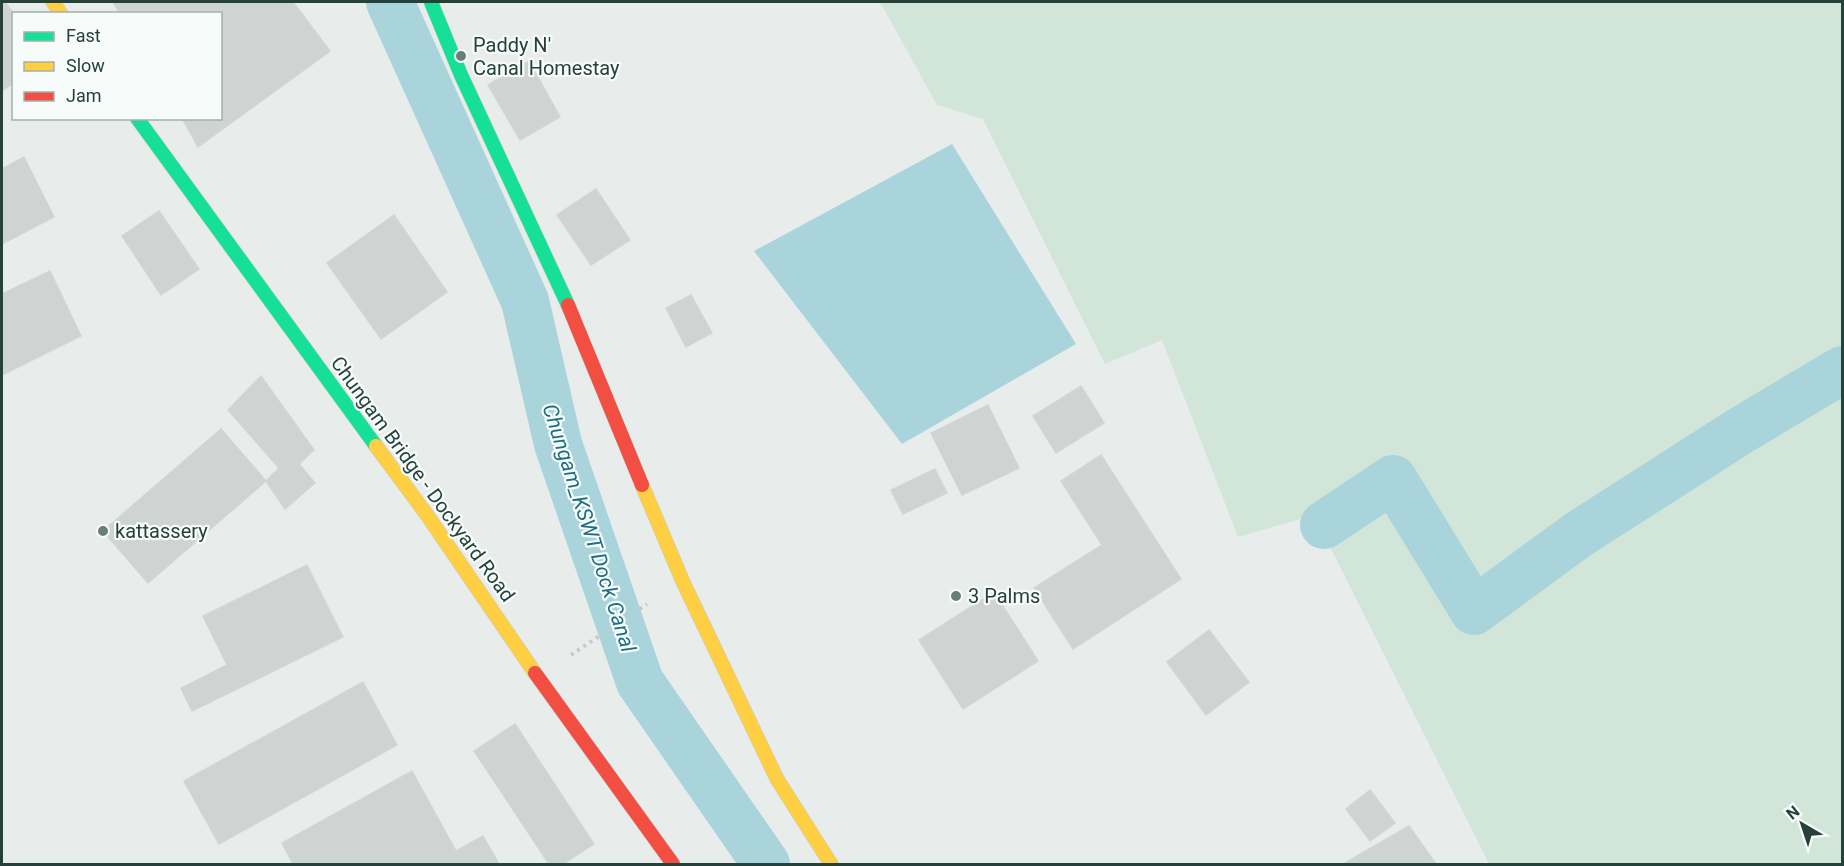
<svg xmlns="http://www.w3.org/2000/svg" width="1844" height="866" viewBox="0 0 1844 866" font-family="Roboto,sans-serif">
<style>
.green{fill:#d1e6d8}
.water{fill:#a9d4db}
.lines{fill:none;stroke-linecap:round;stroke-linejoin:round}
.canal{stroke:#a9d4db;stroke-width:48}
.building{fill:#cfd4d2;stroke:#d1d6d4;stroke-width:1.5}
.fast-casing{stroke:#c3cbc8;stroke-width:15}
.slow-casing{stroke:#c3cbc8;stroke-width:15}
.jam-casing{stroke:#c3cbc8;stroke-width:15}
.path{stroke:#c3ccca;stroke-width:4;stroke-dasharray:3 4.5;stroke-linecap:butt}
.fast{stroke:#16e098;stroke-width:14}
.slow{stroke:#ffcf43;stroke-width:14}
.jam{stroke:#f24e42;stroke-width:14}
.poi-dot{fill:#697e78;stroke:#f7fbf9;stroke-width:2}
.labels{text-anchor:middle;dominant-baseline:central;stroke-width:4.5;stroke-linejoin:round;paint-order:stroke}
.poi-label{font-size:20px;fill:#24423a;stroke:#f7fbf9;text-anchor:start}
.street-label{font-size:20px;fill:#24423a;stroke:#f7fbf9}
.water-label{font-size:21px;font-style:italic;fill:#1c6f80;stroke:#f7fbf9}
</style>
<rect width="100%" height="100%" fill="#e8edeb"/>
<!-- green -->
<path class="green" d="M 880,2 L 1842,2 L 1842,864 L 1489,864 L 1314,515 L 1238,537 L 1162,340 L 1105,364 L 983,119 L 937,105 Z"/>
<!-- water -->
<path class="water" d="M 952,144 L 1076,344 L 902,444 L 754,251 Z"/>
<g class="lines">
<!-- canal -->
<path class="canal" d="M 390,2 L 525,301 L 558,444 L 640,682 L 766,864
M 1324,525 L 1393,479 L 1474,611 L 1579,534 L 1740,431 L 1842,370"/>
</g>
<!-- building -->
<path class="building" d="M 2,2 L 5,2 L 14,14 L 14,82 L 2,91 Z
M 113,2 L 293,2 L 330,51 L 198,147 L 182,118 L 220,118 L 220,14 L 120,14 Z
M 529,61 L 560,117 L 520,140 L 488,85 Z
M 24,157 L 54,217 L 2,244 L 2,169 Z
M 596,189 L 630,240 L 591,265 L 557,215 Z
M 159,211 L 199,269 L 161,295 L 122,236 Z
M 394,215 L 447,292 L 381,339 L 327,263 Z
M 50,271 L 81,336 L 2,375 L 2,294 Z
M 691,295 L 712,333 L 686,347 L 666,308 Z
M 261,376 L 314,450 L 299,464 L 315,483 L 285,509 L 266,481 L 279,468 L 228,410 Z
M 1081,386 L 1104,423 L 1056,453 L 1033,416 Z
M 988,405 L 1019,468 L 962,495 L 931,433 Z
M 221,429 L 266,481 L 148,583 L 103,531 Z
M 1101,455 L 1181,579 L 1073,649 L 1034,588 L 1102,545 L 1061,481 Z
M 935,469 L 947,493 L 903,514 L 891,490 Z
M 307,565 L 343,637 L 192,711 L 181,688 L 227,665 L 203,616 Z
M 994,592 L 1038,661 L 963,709 L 919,640 Z
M 1209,630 L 1249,682 L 1206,715 L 1167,662 Z
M 363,682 L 397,745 L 219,844 L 184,781 Z
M 515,724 L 594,844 L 563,864 L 549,864 L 474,751 Z
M 412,771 L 456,851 L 483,836 L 499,864 L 293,864 L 282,843 Z
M 1370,790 L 1395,823 L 1370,841 L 1346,809 Z
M 1409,826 L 1436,864 L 1343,864 Z"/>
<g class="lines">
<!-- fast casing -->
<g class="fast-casing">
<path id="fast" d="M 431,2 L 461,75 L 568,305
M 137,118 L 376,446"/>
</g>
<!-- slow casing -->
<g class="slow-casing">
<path id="slow" d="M 53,2 L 61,14
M 376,446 L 427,515 L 535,673
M 642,485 L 683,582 L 777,779 L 831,864"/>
</g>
<!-- jam casing -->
<g class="jam-casing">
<path id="jam" d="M 568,305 L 642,485
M 535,673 L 673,864"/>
</g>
<!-- path -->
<path class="path" d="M 571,655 L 647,604"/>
<!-- fast -->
<use href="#fast" class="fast"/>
<!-- slow -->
<use href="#slow" class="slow"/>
<!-- jam -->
<use href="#jam" class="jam"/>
</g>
<!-- markers -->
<g class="poi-dot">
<circle cx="461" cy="56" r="6"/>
<circle cx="103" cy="531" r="6"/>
<circle cx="956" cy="596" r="6"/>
</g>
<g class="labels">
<!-- poi labels -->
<g class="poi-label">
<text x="473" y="45">Paddy N'<tspan x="473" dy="23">Canal Homestay</tspan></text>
<text x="115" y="531">kattassery</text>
<text x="968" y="596">3 Palms</text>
</g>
<!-- street labels -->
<g class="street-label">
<text transform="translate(423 479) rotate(54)">Chungam Bridge - Dockyard Road</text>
</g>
<!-- water labels -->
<g class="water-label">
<text transform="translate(589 528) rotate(72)">Chungam_KSWT Dock Canal</text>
</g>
</g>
<!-- border -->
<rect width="1844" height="866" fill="none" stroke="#24423a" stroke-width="6"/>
<!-- legend -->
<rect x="12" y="12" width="210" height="108" fill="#f7fbf9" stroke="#a3b1ad" stroke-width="1.5"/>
<rect x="24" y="32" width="30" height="9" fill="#16e098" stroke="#a3b1ad" stroke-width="1.5"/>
<text x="66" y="42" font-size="18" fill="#24423a">Fast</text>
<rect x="24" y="62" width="30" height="9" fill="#ffcf43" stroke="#a3b1ad" stroke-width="1.5"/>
<text x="66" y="72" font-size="18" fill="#24423a">Slow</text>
<rect x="24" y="92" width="30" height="9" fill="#f24e42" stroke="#a3b1ad" stroke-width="1.5"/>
<text x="66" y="102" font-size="18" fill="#24423a">Jam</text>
<!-- north arrow -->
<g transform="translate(1802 824) rotate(321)" stroke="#f7fbf9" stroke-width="4.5" paint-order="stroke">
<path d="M0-4.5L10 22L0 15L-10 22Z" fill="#24423a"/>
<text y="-9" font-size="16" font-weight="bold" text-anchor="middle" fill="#24423a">N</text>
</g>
</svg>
